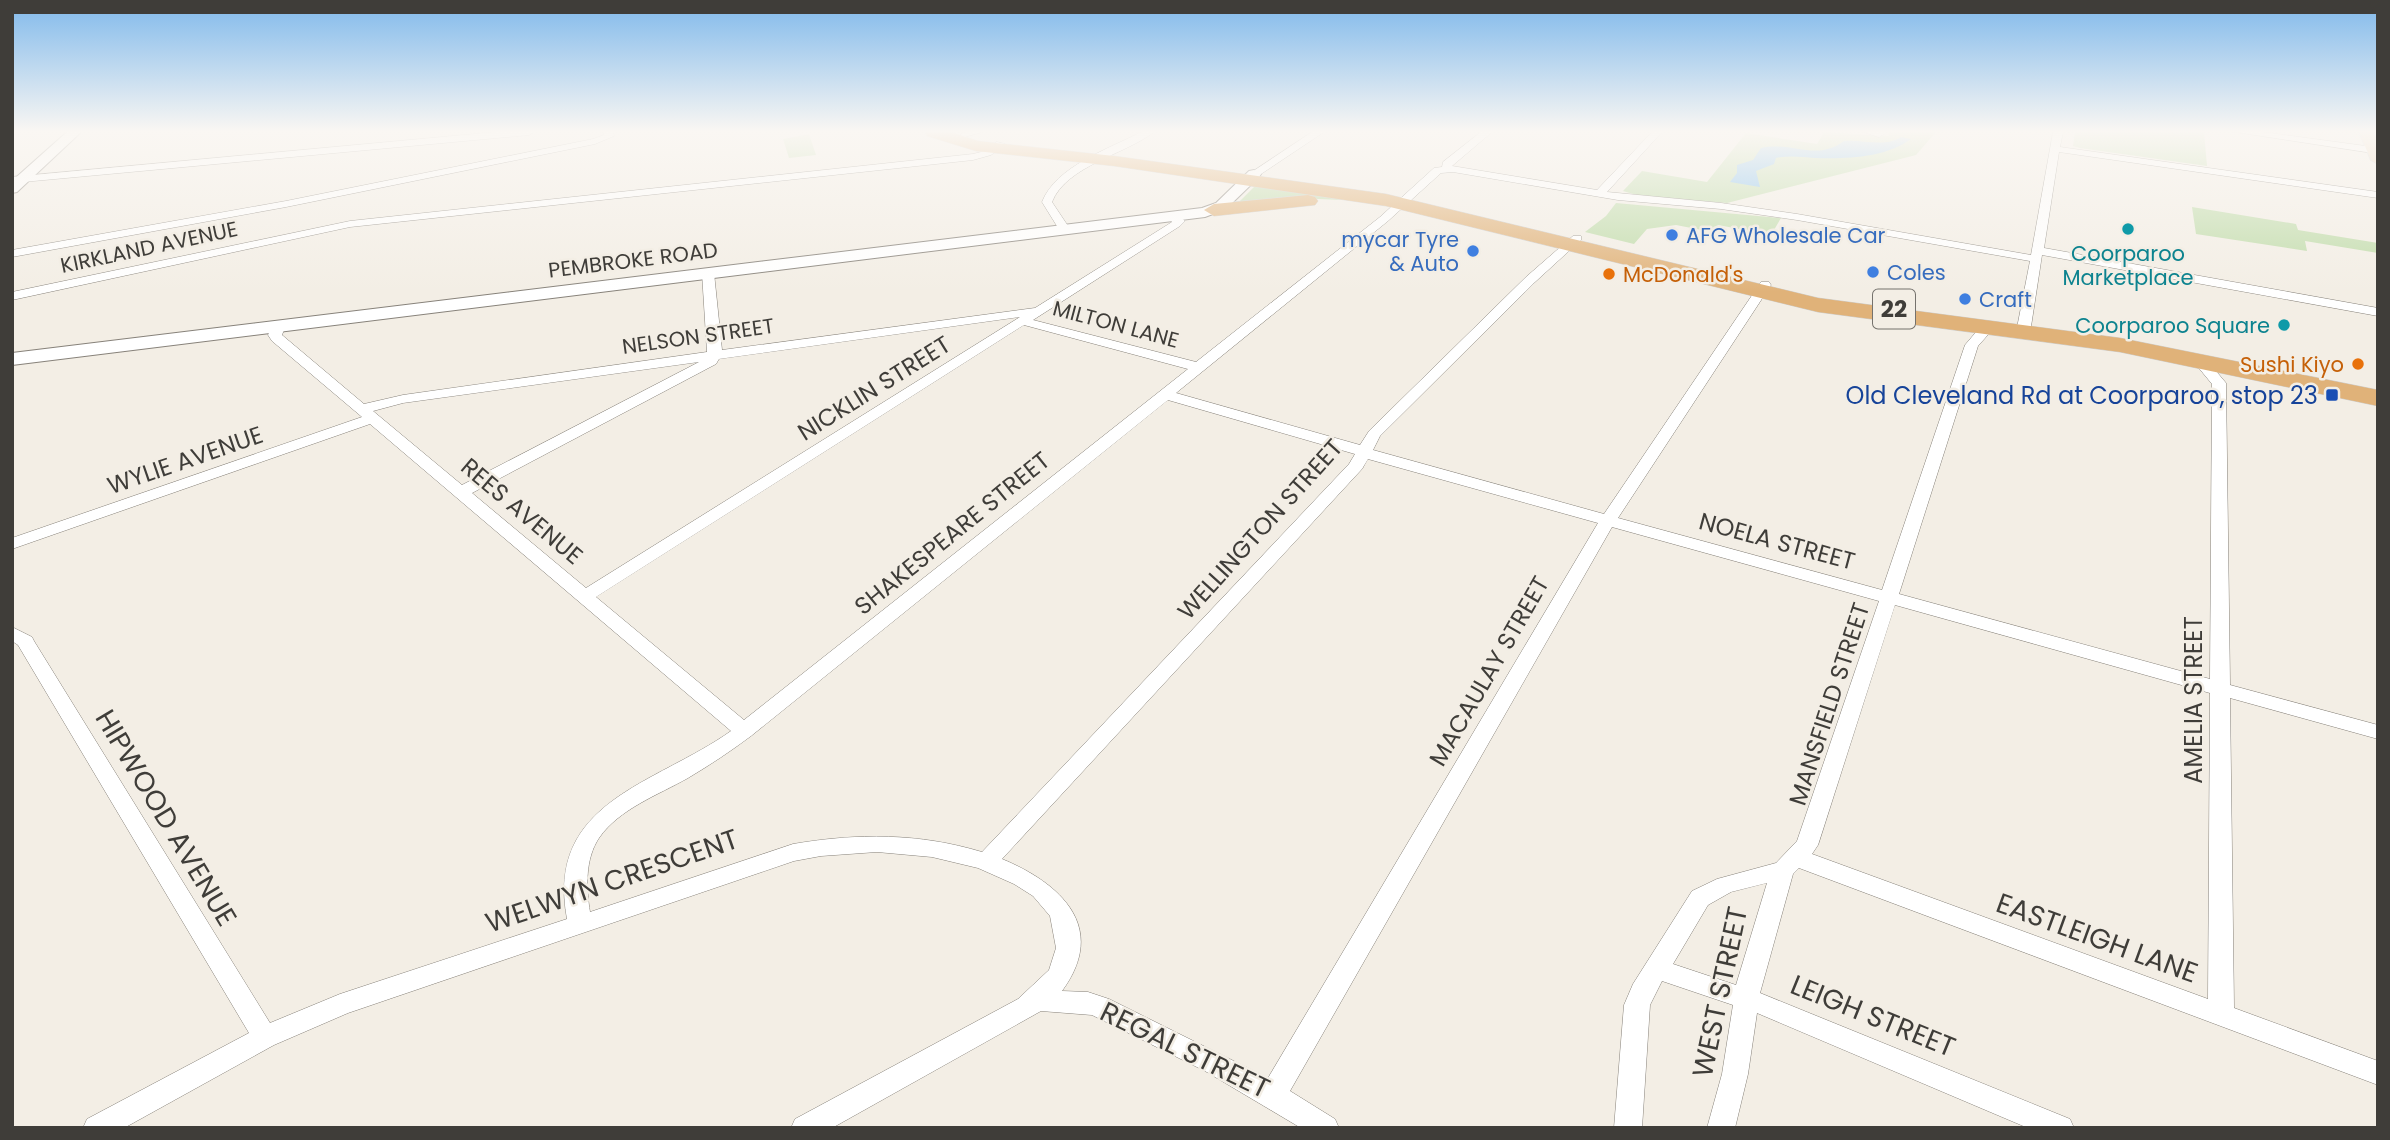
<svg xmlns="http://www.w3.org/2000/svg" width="2390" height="1140" viewBox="0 0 2390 1140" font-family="Poppins,sans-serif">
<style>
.green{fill:#c1dcab}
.water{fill:#84c1ef}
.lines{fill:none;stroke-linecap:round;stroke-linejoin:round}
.street-casing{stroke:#87827a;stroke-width:1}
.secondary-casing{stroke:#87827a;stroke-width:2}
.primary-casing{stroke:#cdcdcc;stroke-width:2}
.highway-casing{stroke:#cdcdcc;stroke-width:1}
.street{fill:#fff;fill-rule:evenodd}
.secondary{fill:#fff;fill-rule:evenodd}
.primary{fill:#ecd1af;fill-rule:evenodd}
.highway{fill:#e0b279;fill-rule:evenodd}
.culture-dot{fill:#0f9aa8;stroke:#f3eee5;stroke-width:2.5}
.shop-dot{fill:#3f7fe0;stroke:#f3eee5;stroke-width:2.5}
.food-dot{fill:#e8710a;stroke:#f3eee5;stroke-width:2.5}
.transit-dot{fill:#1a4fb4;stroke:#f3eee5;stroke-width:2.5}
.labels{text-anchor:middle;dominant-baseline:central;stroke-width:5;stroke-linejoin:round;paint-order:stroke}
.far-shop-label{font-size:21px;fill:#366cbe;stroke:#f3eee5;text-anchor:start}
.far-street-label{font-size:21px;fill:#3f3d39;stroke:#f3eee5}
.far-culture-label{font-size:21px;fill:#0d838f;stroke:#f3eee5}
.far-food-label{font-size:21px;fill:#c56008;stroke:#f3eee5;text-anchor:start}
.shield{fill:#f3eee5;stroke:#75726d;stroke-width:2}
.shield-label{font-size:23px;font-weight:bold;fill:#3f3d39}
.street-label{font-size:24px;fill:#3f3d39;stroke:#f3eee5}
.transit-label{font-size:24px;fill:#164399;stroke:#f3eee5;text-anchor:end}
.near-street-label{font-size:28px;fill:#3f3d39;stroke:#f3eee5}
</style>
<rect width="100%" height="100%" fill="#f3eee5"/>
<!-- green -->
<path class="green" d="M 1824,132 L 1889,136 L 1888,133 L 1893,132 L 1936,132 L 1916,155 L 1727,203 L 1640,196 L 1623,191 L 1642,171 L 1707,182 L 1746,133 L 1817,144 Z
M 2075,132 L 2204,132 L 2207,166 L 2080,148 L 2073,146 Z
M 809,134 L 816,155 L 789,158 L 783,139 Z
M 1255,186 L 1343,200 L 1293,198 L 1234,207 Z
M 1616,203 L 1781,218 L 1771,235 L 1718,225 L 1712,232 L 1676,225 L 1647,229 L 1634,244 L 1585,232 L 1606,216 Z
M 2192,207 L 2296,224 L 2298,230 L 2378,243 L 2378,253 L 2305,241 L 2307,251 L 2196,234 Z"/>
<!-- water -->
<path class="water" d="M 1901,137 L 1911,139 C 1885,158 1846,159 1815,158 C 1802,157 1789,155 1776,158 L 1774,164 L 1756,171 L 1760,187 L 1730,182 L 1737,173 L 1737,165 L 1753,160 L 1761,148 C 1793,141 1816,162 1844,141 C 1863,139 1884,148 1901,137 Z"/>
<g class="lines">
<!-- street casing -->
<g class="street-casing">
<path id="street" d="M 496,132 L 534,132 L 529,135 L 12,183 L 12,177 Z
M 603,132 L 613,132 L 614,136 L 595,144 L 286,207 L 12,257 L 12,250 L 286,201 L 593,139 L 604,135 Z
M 966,132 L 982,132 L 961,138 L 961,134 Z
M 1141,132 L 1154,132 C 1126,154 1066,166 1052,202 L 1070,229 L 1060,231 L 1042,202 C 1056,166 1109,149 1141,132 Z
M 1312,132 L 1324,132 L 1258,176 L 1249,174 Z
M 1481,132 L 1492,132 L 1452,166 L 1597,190 L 1652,132 L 1662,132 L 1607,192 L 1721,203 L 1797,214 L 2031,255 L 2053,132 L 2063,132 L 2060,147 L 2378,192 L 2378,198 L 2059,152 L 2044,248 L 2378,308 L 2378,316 L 2042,255 L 2030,333 L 2023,337 L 2016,333 L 2030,261 L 1797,220 L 1721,209 L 1618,200 L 1453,172 L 1441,173 L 1388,221 L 1176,393 L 1360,445 L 1369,431 L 1526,277 L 1573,236 L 1581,236 L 1581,240 L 1534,283 L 1380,436 L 1373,450 L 1604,514 L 1761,282 L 1769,282 L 1771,285 L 1618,518 L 1882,590 L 1965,345 L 1982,325 L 1992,325 L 1994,328 L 1978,346 L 1899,594 L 2210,679 L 2212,384 L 2193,361 L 2195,358 L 2205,358 L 2226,383 L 2230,685 L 2378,725 L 2378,739 L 2230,698 L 2234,1008 L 2378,1061 L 2378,1085 L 1799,868 L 1793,874 L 1760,993 L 2070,1119 L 2074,1128 L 2028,1128 L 1757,1013 L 1748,1074 L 1735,1128 L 1707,1128 L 1722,1074 L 1733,1005 L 1662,981 L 1650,1005 L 1642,1128 L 1614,1128 L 1624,1005 L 1633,984 L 1692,891 L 1717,879 L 1776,863 L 1797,841 L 1879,601 L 1612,527 L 1290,1091 L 1335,1119 L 1339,1128 L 1301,1128 L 1205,1071 L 1092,1015 L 1041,1011 L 832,1128 L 791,1128 L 795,1119 L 1018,999 L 1049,970 L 1056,948 L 1050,916 L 1033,896 L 1014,884 L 978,868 L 932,857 L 877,852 L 821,856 L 794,861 L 348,1013 L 274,1045 L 124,1128 L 83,1128 L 87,1119 L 249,1033 L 18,645 L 12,641 L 12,627 L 32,637 L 34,641 L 270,1023 L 340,994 L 567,919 C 545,801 655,785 731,731 L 370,424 L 12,549 L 12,538 L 362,417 L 272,341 L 268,335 L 273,324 L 283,324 L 285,327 L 282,335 L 364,404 L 403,395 L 707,352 L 702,273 L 708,269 L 714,273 L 722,350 L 1035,308 L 1172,222 L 1169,216 L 1175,213 L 1185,221 L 1180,226 L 1033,320 L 1196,362 L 1380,217 L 1434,168 L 1442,167 L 1443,162 ZM 1020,317 L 586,588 L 472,493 L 716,364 L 719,359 ZM 1024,325 L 1188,369 L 744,720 L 596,597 ZM 699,362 L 462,485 L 373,411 L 403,403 ZM 1168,400 L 1355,454 L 1349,464 L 982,852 C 919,833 858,833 793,844 L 590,912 C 586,888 585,859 599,838 C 619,809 658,795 688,778 C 710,765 731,751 751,736 ZM 1368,459 L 1598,523 L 1268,1078 L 1109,999 L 1088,992 L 1062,991 C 1109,927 1060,883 1002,859 L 1362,469 ZM 1895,605 L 2210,693 L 2208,999 L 1812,854 L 1818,845 ZM 1767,883 L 1736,985 L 1673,964 L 1708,905 L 1731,892 Z
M 1864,132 L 1883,132 L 1884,134 L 1879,137 Z
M 2235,132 L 2263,132 L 2373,147 L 2378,150 L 2373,153 Z
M 997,142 L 1005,144 L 991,155 L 973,160 L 350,227 L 12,300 L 12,292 L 350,221 L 973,154 L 985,151 Z"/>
</g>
<!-- secondary casing -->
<g class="secondary-casing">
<path id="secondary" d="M 67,132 L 81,132 L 17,192 L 12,193 L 12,181 Z
M 1254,170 L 1261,174 L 1259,177 L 1226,209 L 1205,217 L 12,365 L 12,353 L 1202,208 L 1216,203 L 1249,171 Z"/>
</g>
<!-- primary casing -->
<g class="primary-casing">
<path id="primary" d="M 2359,132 L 2373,132 L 2378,142 L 2378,164 L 2371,160 Z"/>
</g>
<!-- highway casing -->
<g class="highway-casing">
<path id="highway" d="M 925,132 L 951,132 L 978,141 L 1114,156 L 1386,194 L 1818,298 L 2120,338 L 2378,390 L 2378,406 L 2120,352 L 1818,312 L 1386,206 L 1114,166 L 976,151 L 927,136 Z
M 1308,195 L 1315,197 L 1318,201 L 1315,205 L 1214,216 L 1204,210 L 1214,204 Z"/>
</g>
<!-- street -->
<use href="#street" class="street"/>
<!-- secondary -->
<use href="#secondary" class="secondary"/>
<!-- primary -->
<use href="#primary" class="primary"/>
<!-- highway -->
<use href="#highway" class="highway"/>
</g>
<!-- sky -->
<linearGradient id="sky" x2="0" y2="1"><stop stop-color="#80b9eb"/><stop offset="0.45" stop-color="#faf7f3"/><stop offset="1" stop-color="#faf7f3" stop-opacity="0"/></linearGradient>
<rect width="2390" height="292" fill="url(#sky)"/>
<!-- markers -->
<g class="culture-dot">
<circle cx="2128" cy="229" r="7"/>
<circle cx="2284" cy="325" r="7"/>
</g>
<g class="shop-dot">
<circle cx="1672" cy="235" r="7"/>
<circle cx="1473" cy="251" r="7"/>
<circle cx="1873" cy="272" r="7"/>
<circle cx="1965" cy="299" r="7"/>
</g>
<g class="food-dot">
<circle cx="1609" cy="274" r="7"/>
<circle cx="2358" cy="364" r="7"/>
</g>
<rect class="transit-dot" x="2325" y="388" width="14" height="14" rx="3.5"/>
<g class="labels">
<!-- far-shop labels -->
<g class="far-shop-label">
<text x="1686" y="235">AFG Wholesale Car</text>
<text x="1459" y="239" text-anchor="end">mycar Tyre<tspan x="1459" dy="24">&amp; Auto</tspan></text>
<text x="1887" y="272">Coles</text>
<text x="1979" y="299">Craft</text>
</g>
<!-- far-street labels -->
<g class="far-street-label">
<text transform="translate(149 247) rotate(-12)">KIRKLAND AVENUE</text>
<text transform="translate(633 260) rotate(-7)">PEMBROKE ROAD</text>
<text transform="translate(1116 324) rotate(15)">MILTON LANE</text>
<text transform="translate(698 336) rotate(-8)">NELSON STREET</text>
</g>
<!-- far-culture labels -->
<g class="far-culture-label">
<text x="2128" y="253">Coorparoo<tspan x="2128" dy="24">Marketplace</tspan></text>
<text x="2270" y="325" text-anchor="end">Coorparoo Square</text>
</g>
<!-- far-food labels -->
<g class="far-food-label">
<text x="1623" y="274">McDonald's</text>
<text x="2344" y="364" text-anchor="end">Sushi Kiyo</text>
</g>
<!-- shield labels -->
<rect class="shield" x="1873" y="289.5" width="42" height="39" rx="5"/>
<g class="shield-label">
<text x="1894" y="309">22</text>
</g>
<!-- street labels -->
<g class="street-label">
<text transform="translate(874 388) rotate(-32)">NICKLIN STREET</text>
<text transform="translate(185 460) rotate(-19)">WYLIE AVENUE</text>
<text transform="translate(522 511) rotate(40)">REES AVENUE</text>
<text transform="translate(1260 529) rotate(-48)">WELLINGTON STREET</text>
<text transform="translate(952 533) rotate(-39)">SHAKESPEARE STREET</text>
<text transform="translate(1777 541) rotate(15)">NOELA STREET</text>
<text transform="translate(1489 671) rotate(-60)">MACAULAY STREET</text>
<text transform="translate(2193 700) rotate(-90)">AMELIA STREET</text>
<text transform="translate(1829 704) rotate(-72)">MANSFIELD STREET</text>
</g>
<!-- transit labels -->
<g class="transit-label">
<text x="2318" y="395">Old Cleveland Rd at Coorparoo, stop 23</text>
</g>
<!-- near-street labels -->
<g class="near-street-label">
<text transform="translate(166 818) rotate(59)">HIPWOOD AVENUE</text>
<text transform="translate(612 881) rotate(-19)">WELWYN CRESCENT</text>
<text transform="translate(2097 938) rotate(20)">EASTLEIGH LANE</text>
<text transform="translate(1720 992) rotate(-78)">WEST STREET</text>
<text transform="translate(1873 1016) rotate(22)">LEIGH STREET</text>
<text transform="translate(1185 1050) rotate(26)">REGAL STREET</text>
</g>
</g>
<!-- border -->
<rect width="2390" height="1140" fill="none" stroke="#3f3d39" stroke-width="28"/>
</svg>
